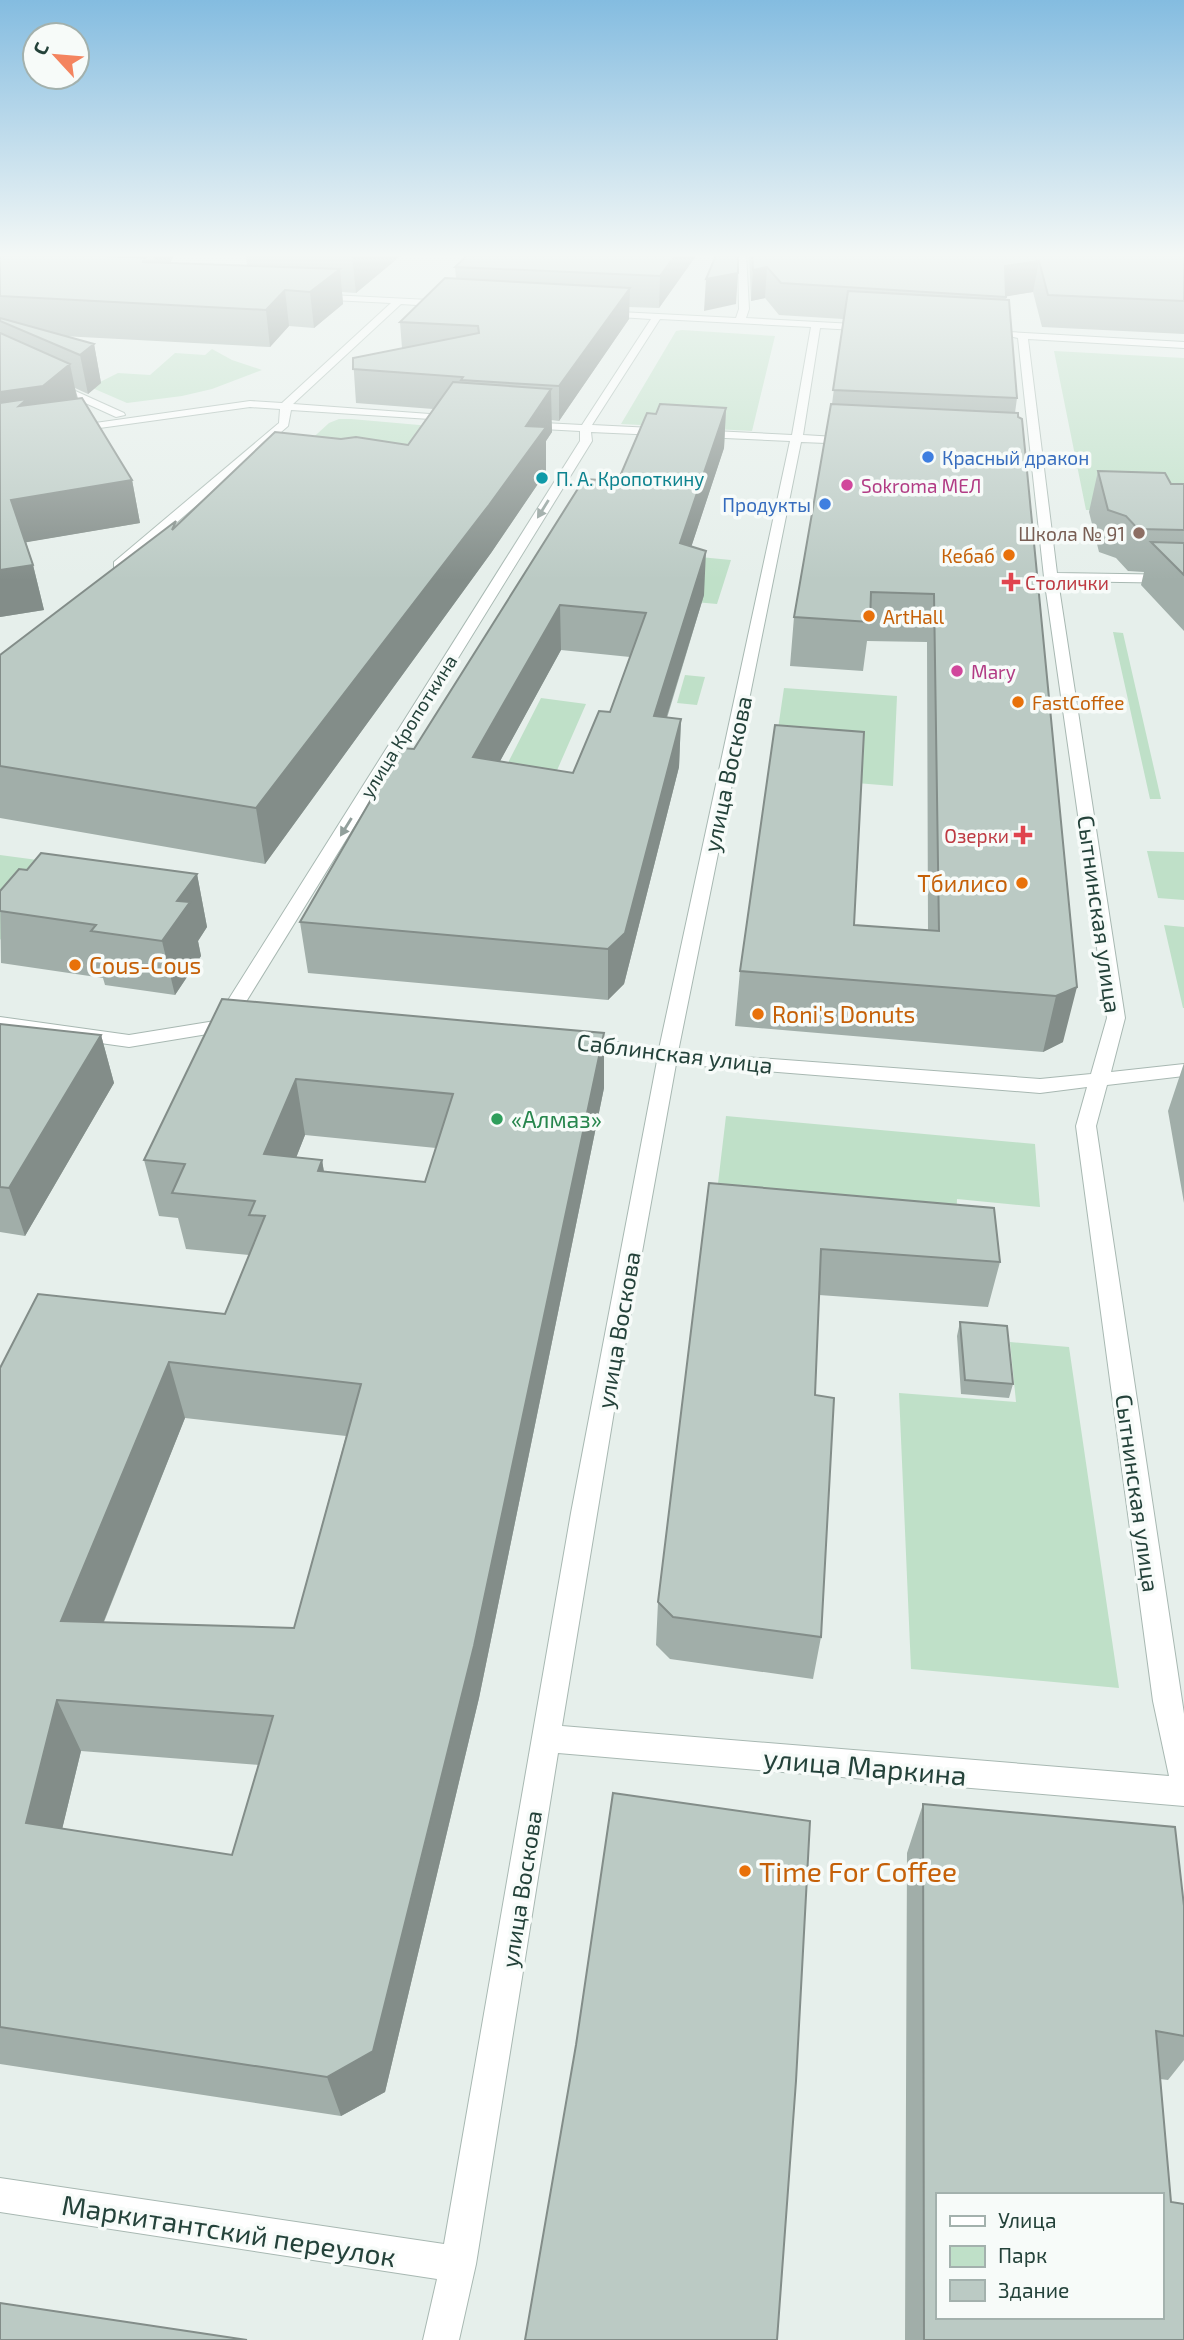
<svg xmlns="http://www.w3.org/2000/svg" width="1184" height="2340" viewBox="0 0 1184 2340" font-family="'Exo 2',sans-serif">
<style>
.green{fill:#bfe0c8}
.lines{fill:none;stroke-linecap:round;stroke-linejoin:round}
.minor-casing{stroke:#a8b8b2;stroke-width:2}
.minor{fill:#fff;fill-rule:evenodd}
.wall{fill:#a1aea9;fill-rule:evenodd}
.shaded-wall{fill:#838d89}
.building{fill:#bbcac4;stroke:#838d89;stroke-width:2;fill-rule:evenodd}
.oneway{fill:#92a09c}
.shop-dot{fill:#3f7fe0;stroke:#f7fbf9;stroke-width:2.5}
.culture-dot{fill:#0f9aa8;stroke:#f7fbf9;stroke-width:2.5}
.hotel-dot{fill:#d1479c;stroke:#f7fbf9;stroke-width:2.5}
.education-dot{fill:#8d6e63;stroke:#f7fbf9;stroke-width:2.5}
.food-dot{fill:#e8710a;stroke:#f7fbf9;stroke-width:2.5}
.health-dot{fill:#e0444e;stroke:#f7fbf9;stroke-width:2.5}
.leisure-dot{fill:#2e9e5b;stroke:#f7fbf9;stroke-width:2.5}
.labels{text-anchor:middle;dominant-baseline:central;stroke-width:7;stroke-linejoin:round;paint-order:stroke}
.far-shop-label{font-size:19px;fill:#366cbe;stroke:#f7fbf9;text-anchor:start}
.far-culture-label{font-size:19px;fill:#0d838f;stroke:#f7fbf9;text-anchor:start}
.far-hotel-label{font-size:19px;fill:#b23c85;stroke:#f7fbf9;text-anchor:start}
.far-education-label{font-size:19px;fill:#785e54;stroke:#f7fbf9;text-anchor:end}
.far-food-label{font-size:19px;fill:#c56008;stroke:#f7fbf9;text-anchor:start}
.far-health-label{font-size:19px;fill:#be3a42;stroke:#f7fbf9;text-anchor:start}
.far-street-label{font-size:19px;fill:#24423a;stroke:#f7fbf9}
.street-label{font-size:23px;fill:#24423a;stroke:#f7fbf9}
.food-label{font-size:23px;fill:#c56008;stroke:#f7fbf9;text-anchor:start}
.leisure-label{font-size:23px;fill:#27864d;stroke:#f7fbf9;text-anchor:start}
.near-street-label{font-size:28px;fill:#24423a;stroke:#f7fbf9}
.near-food-label{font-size:28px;fill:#c56008;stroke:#f7fbf9;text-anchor:start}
</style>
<rect width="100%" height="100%" fill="#e6efeb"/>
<!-- green -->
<path class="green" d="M 682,330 L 775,336 L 752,431 L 621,424 L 676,331 Z
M 212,349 L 232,360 L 262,370 L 212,389 L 182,396 L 127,403 L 90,387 L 118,373 L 150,375 L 175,353 L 205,355 Z
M 1054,351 L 1184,358 L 1184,513 L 1086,510 Z
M 339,419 L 351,419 L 442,427 L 418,459 L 282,466 L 329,423 Z
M 700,557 L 731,560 L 717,604 L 684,601 Z
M 1113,632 L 1123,633 L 1161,799 L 1150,799 Z
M 685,675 L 705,677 L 697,705 L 677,703 Z
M 784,688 L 897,696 L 893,786 L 771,776 Z
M 541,698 L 586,704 L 541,807 L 488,802 Z
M 1147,851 L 1184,852 L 1184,900 L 1158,898 Z
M 0,855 L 60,863 L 0,940 Z
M 1164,925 L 1184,927 L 1184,1008 L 1183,1008 Z
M 726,1116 L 1035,1144 L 1040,1207 L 957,1199 L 956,1223 L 716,1200 Z
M 1010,1342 L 1069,1347 L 1119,1688 L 911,1669 L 899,1393 L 1016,1402 Z"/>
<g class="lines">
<!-- minor casing -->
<g class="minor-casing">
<path id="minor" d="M 738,253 L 746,253 L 749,309 L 746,318 L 872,325 L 877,328 L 872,331 L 820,328 L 803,435 L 852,438 L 858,441 L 852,444 L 801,442 L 678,1052 L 1040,1079 L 1091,1074 L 1107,1018 L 1044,577 L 1018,338 L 1004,335 L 1009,332 L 1184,342 L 1184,348 L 1028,339 L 1057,573 L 1184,575 L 1184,583 L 1058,581 L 1125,1018 L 1111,1072 L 1184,1064 L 1184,1076 L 1107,1085 L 1096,1126 L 1184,1714 L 1184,1806 L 558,1753 L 476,2264 L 459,2340 L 423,2340 L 437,2279 L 0,2212 L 0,2178 L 444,2244 L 571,1513 L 657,1061 L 575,1047 L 568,1045 L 565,1041 L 568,1037 L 575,1035 L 659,1049 L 790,441 L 591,432 L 592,441 L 236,1018 L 244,1020 L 247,1024 L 244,1028 L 129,1047 L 0,1029 L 0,1017 L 129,1035 L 215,1021 L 580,441 L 580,431 L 524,428 L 519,425 L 524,422 L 582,425 L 651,319 L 603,316 L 600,315 L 600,311 L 736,318 L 739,309 ZM 660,319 L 811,327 L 792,435 L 592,425 ZM 676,1064 L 1040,1093 L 1087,1087 L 1076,1126 L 1153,1701 L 1169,1776 L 562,1726 L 622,1363 Z
M 310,294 L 449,301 L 454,304 L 449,307 L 401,304 L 293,404 L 457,416 L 461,417 L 461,421 L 291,410 L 288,426 L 124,568 L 114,568 L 114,562 L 279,423 L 280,409 L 250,407 L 71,432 L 67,431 L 67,427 L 250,401 L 282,403 L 391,303 L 313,299 L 310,298 Z
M 0,357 L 124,413 L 125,415 L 116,417 L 0,364 Z"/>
</g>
<!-- minor -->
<use href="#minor" class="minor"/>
</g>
<!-- wall -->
<path class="wall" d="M 0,253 L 176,253 L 170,263 L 247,265 L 245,253 L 404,253 L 356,293 L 342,292 L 343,304 L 314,328 L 289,326 L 270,347 L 62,336 L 94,344 L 101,383 L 88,394 L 75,388 L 78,398 L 132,480 L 140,523 L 26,542 L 33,565 L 44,610 L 0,617 Z
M 470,253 L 698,253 L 659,308 L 629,307 L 629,319 L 559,421 L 551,420 L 552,432 L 546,441 L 546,472 L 491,553 L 265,864 L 0,818 L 0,655 L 177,526 L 408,445 L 433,409 L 356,403 L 353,358 L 402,348 L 400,322 L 456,279 L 455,267 Z
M 749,253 L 1184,253 L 1184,334 L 1042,327 L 1033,292 L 1006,296 L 1017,398 L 1015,413 L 1063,1042 L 1043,1052 L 735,1026 L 740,971 L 854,925 L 928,930 L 927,642 L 867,641 L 863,671 L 790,666 L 794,617 L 832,404 L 843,319 L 779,315 L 765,298 L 751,301 Z
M 726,408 L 724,448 L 691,547 L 704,595 L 667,718 L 681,719 L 679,767 L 624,984 L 608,1000 L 308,973 L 300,922 L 414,749 L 618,481 L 656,414 ZM 561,650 L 630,657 L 610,712 L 573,773 L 500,761 Z
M 1098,471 L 1171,484 L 1184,484 L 1184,631 L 1141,585 L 1144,572 L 1128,571 L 1116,558 L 1099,552 L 1089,512 Z
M 27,870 L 197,874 L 207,927 L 198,941 L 201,956 L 175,995 L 105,985 L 103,978 L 1,963 L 0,891 Z
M 222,999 L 604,1033 L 604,1088 L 479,1698 L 385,2092 L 341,2116 L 0,2064 L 0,1368 L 225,1314 L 249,1255 L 186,1249 L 178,1218 L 159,1216 L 144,1160 ZM 305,1135 L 436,1148 L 425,1182 L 324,1172 L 322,1160 L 296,1158 ZM 185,1418 L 346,1436 L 294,1628 L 104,1622 ZM 81,1751 L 259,1765 L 232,1855 L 62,1829 Z
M 0,1024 L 101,1035 L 114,1083 L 25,1236 L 0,1232 Z
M 1184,1063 L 1184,1203 L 1168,1111 Z
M 709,1183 L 1000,1262 L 988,1307 L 819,1295 L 815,1395 L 821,1637 L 813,1679 L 670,1659 L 656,1645 L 658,1602 Z
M 960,1322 L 1013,1384 L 1009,1398 L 961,1394 L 957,1336 Z
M 923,1804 L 1184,1906 L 1184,2060 L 1168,2080 L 1160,2079 L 1171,2202 L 1184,2340 L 905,2340 L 907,1853 Z"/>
<!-- shaded-wall -->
<path class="shaded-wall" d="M 153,253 L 176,253 L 158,282 Z
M 356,253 L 404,253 L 356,293 L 352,255 Z
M 677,253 L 698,253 L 659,308 L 660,276 Z
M 1039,261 L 1033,292 L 1003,297 L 1005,266 Z
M 767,267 L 765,298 L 751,301 L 753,270 Z
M 340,269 L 343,304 L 314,328 L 310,292 Z
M 738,273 L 736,304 L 704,311 L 706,279 Z
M 630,288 L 629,319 L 559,421 L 559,386 Z
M 285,290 L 289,326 L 270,347 L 266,310 Z
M 94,344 L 101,383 L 88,394 L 80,355 Z
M 70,364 L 78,403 L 0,433 L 0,392 Z
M 551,389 L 552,432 L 546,441 L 546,472 L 491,553 L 265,864 L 256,808 Z
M 726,408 L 724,448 L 678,587 L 680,543 Z
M 132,480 L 140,523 L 22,543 L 11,500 Z
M 706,551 L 704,595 L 652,764 L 654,716 Z
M 33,565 L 44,610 L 0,617 L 0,570 Z
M 560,605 L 561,650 L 476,805 L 473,757 Z
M 681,719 L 679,767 L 624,984 L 608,1000 L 608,949 Z
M 197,874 L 207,927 L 198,941 L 201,956 L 175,995 L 162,941 L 177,901 Z
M 1077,987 L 1063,1042 L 1043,1052 L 1056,996 Z
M 604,1033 L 604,1088 L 479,1698 L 385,2092 L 341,2116 L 327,2077 Z
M 101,1035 L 114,1083 L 25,1236 L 9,1188 Z
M 296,1079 L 305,1135 L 275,1211 L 264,1154 Z
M 322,1160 L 331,1216 L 318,1171 Z
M 169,1362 L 185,1418 L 83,1673 L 61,1621 Z
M 57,1700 L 81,1751 L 52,1871 L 26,1823 Z"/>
<!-- building -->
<path class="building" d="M 0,253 L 43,253 L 145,258 L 143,262 L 340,269 L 310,292 L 285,290 L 266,310 L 0,296 Z
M 304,253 L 356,253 L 352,255 Z
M 470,253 L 677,253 L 660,276 L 455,267 Z
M 717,253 L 738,253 L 738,273 L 706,279 Z
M 752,253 L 1184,253 L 1184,301 L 1048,295 L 1039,261 L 1005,266 L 1006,297 L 781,283 L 767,267 L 753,270 Z
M 445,278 L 630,288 L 559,386 L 461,380 L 463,377 L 353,369 L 353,358 L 479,333 L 478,326 L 400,322 Z
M 848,291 L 1009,300 L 1017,398 L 833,390 Z
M 0,318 L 94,344 L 80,355 L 0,321 Z
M 0,333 L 70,364 L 43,386 L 0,392 Z
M 453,382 L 551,389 L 526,426 L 546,427 L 489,505 L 256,808 L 0,766 L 0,655 L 176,521 L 172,530 L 275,432 L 341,439 L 356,437 L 408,445 Z
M 82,398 L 132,480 L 11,500 L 33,565 L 0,570 L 0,403 L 27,399 L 19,406 Z
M 660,404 L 726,408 L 680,543 L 706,551 L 654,716 L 681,719 L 625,933 L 608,949 L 300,922 L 401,748 L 414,749 L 584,479 L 618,481 L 647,413 L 656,414 ZM 560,605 L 646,613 L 610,712 L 599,711 L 573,773 L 473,757 Z
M 831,404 L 1018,413 L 1018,417 L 1022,419 L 1077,987 L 1056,996 L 740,971 L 775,725 L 864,732 L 854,925 L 939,931 L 934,594 L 871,592 L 870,622 L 794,617 Z
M 1098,471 L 1165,473 L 1171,484 L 1184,484 L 1184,530 L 1138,529 L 1126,516 L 1108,510 Z
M 1151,542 L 1184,543 L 1184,575 Z
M 41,853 L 197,874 L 177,901 L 190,902 L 162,941 L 91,931 L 96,925 L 0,911 L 0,891 L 19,869 L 27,870 Z
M 222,999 L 604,1033 L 474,1646 L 373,2051 L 327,2077 L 0,2027 L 0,1368 L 38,1294 L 225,1314 L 265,1216 L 249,1215 L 255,1201 L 172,1193 L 185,1164 L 144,1160 ZM 296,1079 L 453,1094 L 425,1182 L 318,1171 L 322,1160 L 264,1154 ZM 169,1362 L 361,1384 L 294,1628 L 61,1621 ZM 57,1700 L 273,1716 L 232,1855 L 26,1823 Z
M 0,1024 L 101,1035 L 9,1188 L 0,1187 Z
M 709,1183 L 994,1208 L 1000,1262 L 821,1249 L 815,1395 L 834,1398 L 821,1637 L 673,1617 L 658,1602 Z
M 960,1322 L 1007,1326 L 1013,1384 L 965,1380 Z
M 613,1793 L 810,1821 L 796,2081 L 777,2340 L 525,2340 L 576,2045 Z
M 923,1804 L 1175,1827 L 1184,1906 L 1184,2036 L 1156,2031 L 1171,2202 L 1184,2204 L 1184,2340 L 924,2340 ZM 937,2195 L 1161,2195 L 1161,2317 L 937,2317 Z
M 0,2303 L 247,2340 L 0,2340 Z"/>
<!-- one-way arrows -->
<defs><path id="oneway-solid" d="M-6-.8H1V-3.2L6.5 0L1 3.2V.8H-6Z" transform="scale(1.75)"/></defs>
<g class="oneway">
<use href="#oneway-solid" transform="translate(543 509) rotate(122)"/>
<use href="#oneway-solid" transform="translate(346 827) rotate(122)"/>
</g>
<!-- sky -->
<linearGradient id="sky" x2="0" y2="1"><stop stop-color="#84bce0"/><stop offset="0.44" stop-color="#f4f8f6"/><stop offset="1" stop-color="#f4f8f6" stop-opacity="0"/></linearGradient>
<rect width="1184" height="580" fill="url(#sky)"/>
<!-- markers -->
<g class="shop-dot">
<circle cx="928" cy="457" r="7"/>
<circle cx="825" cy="504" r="7"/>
</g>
<circle class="culture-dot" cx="542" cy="478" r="7"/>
<g class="hotel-dot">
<circle cx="847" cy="485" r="7"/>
<circle cx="957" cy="671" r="7"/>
</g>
<circle class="education-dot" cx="1139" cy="533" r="7"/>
<g class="food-dot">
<circle cx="1009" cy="555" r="7"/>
<circle cx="869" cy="616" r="7"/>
<circle cx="1018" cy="702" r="7"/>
<circle cx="1022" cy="883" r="7"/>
<circle cx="75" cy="965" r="7"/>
<circle cx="758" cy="1014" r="7"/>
<circle cx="745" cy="1871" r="7"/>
</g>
<g class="health-dot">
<path d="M1007.5 571.5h7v7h7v7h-7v7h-7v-7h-7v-7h7z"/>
<path d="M1019.5 824.5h7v7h7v7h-7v7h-7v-7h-7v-7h7z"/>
</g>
<circle class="leisure-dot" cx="497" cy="1119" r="7"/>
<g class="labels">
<!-- far-shop labels -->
<g class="far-shop-label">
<text x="942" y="457">Красный дракон</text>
<text x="811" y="504" text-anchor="end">Продукты</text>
</g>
<!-- far-culture labels -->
<g class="far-culture-label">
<text x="556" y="478">П. А. Кропоткину</text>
</g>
<!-- far-hotel labels -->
<g class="far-hotel-label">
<text x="861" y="485">Sokroma МЕЛ</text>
<text x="971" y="671">Mary</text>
</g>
<!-- far-education labels -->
<g class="far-education-label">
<text x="1125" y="533">Школа № 91</text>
</g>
<!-- far-food labels -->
<g class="far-food-label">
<text x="995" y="555" text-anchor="end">Кебаб</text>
<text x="883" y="616">ArtHall</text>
<text x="1032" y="702">FastCoffee</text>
</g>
<!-- far-health labels -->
<g class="far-health-label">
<text x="1025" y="582">Столички</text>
<text x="1009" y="835" text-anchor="end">Озерки</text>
</g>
<!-- far-street labels -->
<g class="far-street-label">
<text transform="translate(408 726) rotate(-58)">улица Кропоткина</text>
</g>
<!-- street labels -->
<g class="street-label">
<text transform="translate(727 774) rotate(-78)">улица Воскова</text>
<text transform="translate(1100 914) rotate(82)">Сытнинская улица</text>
<text transform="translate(675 1053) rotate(7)">Саблинская улица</text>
<text transform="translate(618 1330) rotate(-80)">улица Воскова</text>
<text transform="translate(1138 1493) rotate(82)">Сытнинская улица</text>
<text transform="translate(521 1889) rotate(-81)">улица Воскова</text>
</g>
<!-- food labels -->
<g class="food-label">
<text x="1008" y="883" text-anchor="end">Тбилисо</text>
<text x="89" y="965">Cous-Cous</text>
<text x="772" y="1014">Roni's Donuts</text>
</g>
<!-- leisure labels -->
<g class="leisure-label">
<text x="511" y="1119">«Алмаз»</text>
</g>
<!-- near-street labels -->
<g class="near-street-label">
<text transform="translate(865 1766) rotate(5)">улица Маркина</text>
<text transform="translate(229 2230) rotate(9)">Маркитантский переулок</text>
</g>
<!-- near-food labels -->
<g class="near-food-label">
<text x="759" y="1871">Time For Coffee</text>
</g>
</g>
<!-- legend -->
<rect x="936" y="2193" width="228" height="126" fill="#f7fbf9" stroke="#a3b1ad" stroke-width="2"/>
<rect x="950" y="2216" width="35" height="10" fill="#ffffff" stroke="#a3b1ad" stroke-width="2"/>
<text x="998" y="2228" font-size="21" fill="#24423a">Улица</text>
<rect x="950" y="2246" width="35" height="21" fill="#bfe0c8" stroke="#a3b1ad" stroke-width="2"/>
<text x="998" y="2263" font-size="21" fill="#24423a">Парк</text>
<rect x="950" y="2280" width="35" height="21" fill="#bbcac4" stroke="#a3b1ad" stroke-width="2"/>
<text x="998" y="2298" font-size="21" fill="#24423a">Здание</text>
<!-- north arrow -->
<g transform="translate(56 56) rotate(296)"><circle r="33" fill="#f7fbf9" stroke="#a3b1ad" stroke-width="2"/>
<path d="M0-5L12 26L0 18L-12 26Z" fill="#f4845f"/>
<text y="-10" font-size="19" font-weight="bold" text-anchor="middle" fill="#24423a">С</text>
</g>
</svg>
